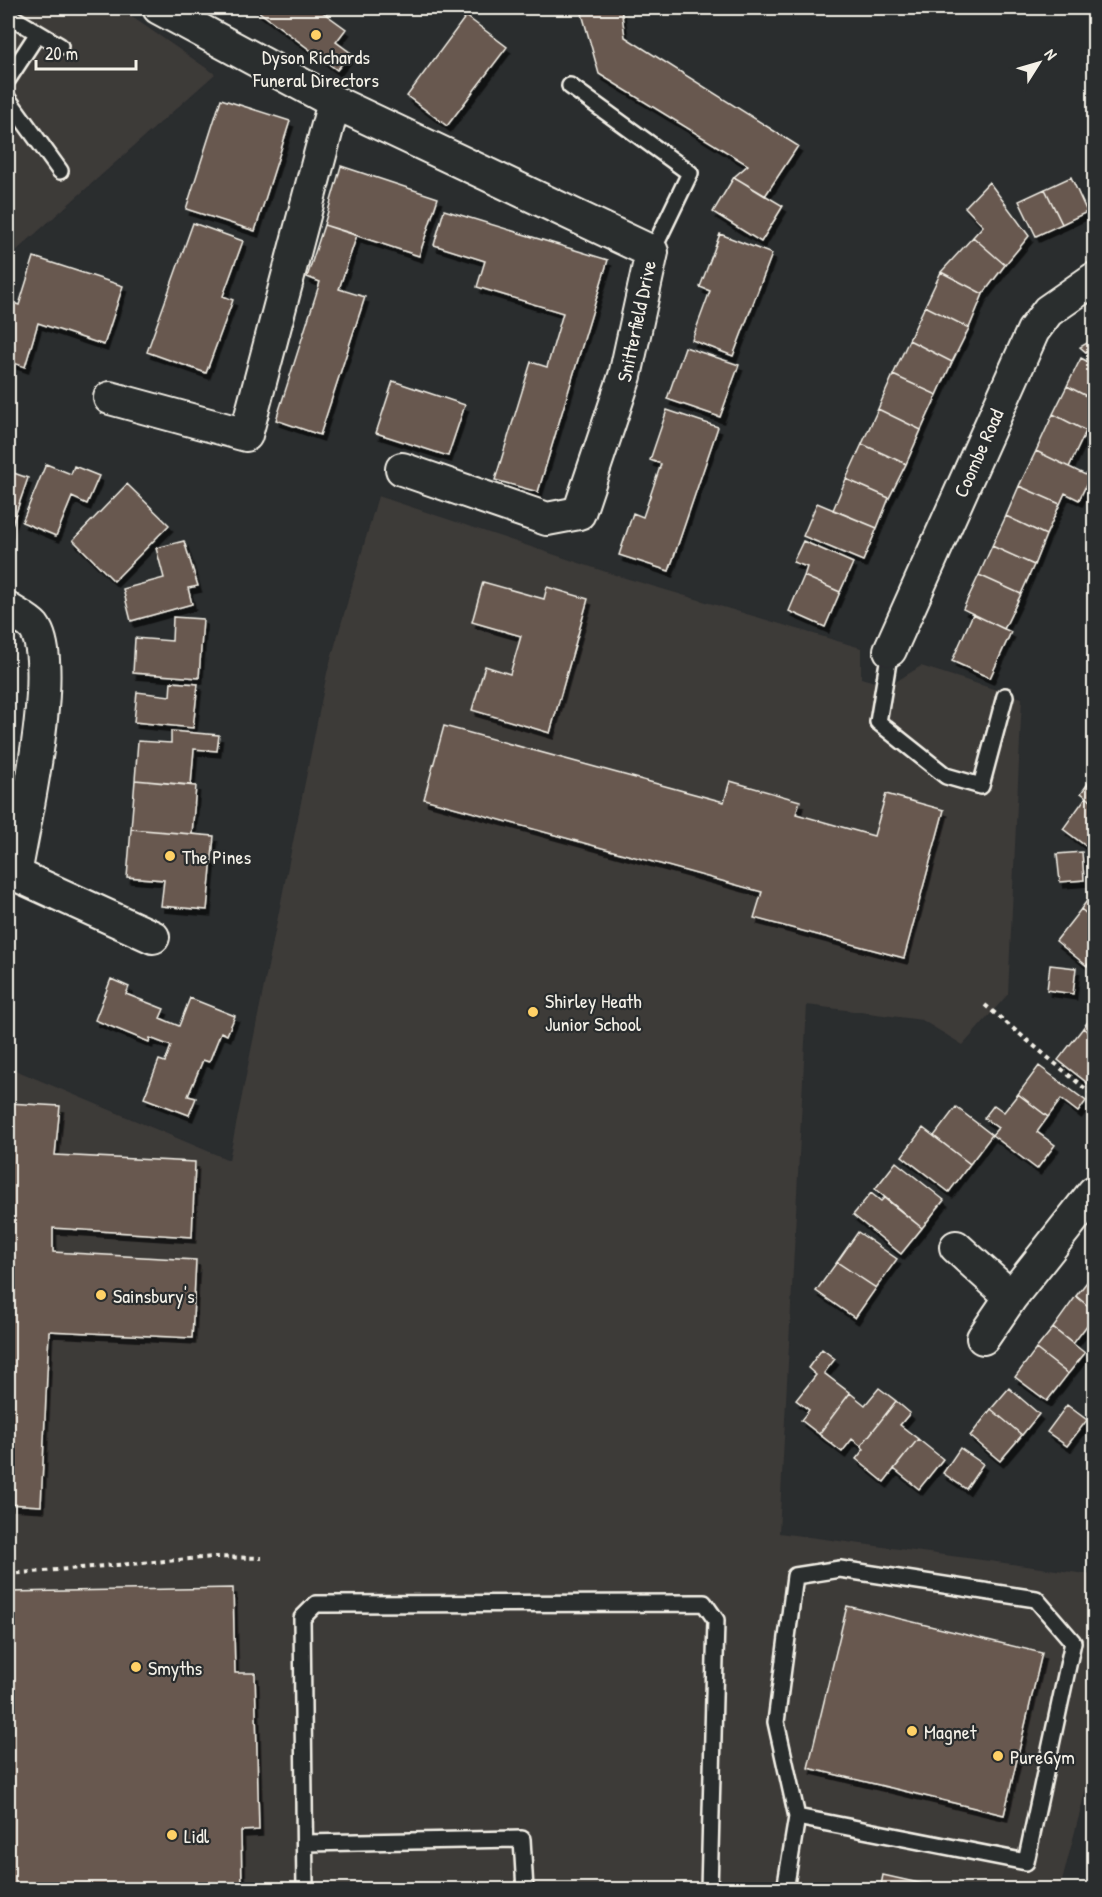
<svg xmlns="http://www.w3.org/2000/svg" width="1102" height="1897" viewBox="0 0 1102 1897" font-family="'Patrick Hand',sans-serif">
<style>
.built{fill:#3d3a38}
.building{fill:#685850;stroke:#f4f1e8;stroke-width:1.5;filter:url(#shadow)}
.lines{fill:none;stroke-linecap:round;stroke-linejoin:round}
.service-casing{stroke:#f4f1e8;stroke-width:20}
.minor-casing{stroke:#f4f1e8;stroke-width:36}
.path{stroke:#f4f1e8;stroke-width:4;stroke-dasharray:4.5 4.5;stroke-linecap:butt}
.service{stroke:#2a2d2e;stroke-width:15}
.minor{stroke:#2a2d2e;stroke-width:32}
.poi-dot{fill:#ffd166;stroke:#2a2d2e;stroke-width:2}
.labels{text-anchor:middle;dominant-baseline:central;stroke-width:4.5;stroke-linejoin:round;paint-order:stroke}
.poi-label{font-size:20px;fill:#f4f1e8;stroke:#2a2d2e;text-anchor:start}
.street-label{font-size:20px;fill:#f4f1e8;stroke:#2a2d2e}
</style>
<defs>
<filter id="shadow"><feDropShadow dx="3.5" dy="6" stdDeviation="0" flood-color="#0009"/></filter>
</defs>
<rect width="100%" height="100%" fill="#2a2d2e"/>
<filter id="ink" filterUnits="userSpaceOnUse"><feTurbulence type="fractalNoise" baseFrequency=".0167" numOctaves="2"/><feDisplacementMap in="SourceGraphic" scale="12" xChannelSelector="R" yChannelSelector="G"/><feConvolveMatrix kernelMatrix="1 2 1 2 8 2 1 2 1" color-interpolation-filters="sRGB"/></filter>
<g filter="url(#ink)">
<!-- built -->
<path class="built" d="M 8,8 L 119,8 L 215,74 L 8,258 Z
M 378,496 L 615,575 L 861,648 L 861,678 L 889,686 L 921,666 L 1022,698 L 1008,994 L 963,1045 L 922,1020 L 807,1005 L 779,1533 L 1094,1575 L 1094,1758 L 1060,1889 L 8,1889 L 8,1067 L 229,1160 L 327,673 Z"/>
<!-- building -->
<path class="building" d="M 254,8 L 317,8 L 346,29 L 336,42 L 351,53 L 337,70 Z
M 582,8 L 621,8 L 625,37 L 798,146 L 765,196 L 734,177 L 748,165 L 599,74 L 581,10 Z
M 466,16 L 507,47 L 447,126 L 407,96 Z
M 221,99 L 290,121 L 255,231 L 186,209 Z
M 341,166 L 438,198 L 419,256 L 324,225 Z
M 734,177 L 783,206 L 761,242 L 713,212 Z
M 1071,177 L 1087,212 L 1062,224 L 1045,189 Z
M 989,182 L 1029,236 L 1005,265 L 973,237 L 983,226 L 965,207 Z
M 1045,189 L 1062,224 L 1036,236 L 1019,201 Z
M 444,210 L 608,260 L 538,492 L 495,480 L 531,362 L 547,367 L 563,313 L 477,287 L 485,261 L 434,245 Z
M 193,223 L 243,241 L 223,296 L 233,300 L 206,373 L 147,352 Z
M 324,225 L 357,235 L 339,289 L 365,297 L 320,435 L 276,420 L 320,282 L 307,277 Z
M 720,234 L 772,254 L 733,356 L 692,340 L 710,291 L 700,287 Z
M 973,237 L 1005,265 L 983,294 L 941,272 Z
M 34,257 L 123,286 L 104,345 L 38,323 L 25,367 L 8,361 L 8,301 L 19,305 Z
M 941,272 L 983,294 L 969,328 L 925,306 Z
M 925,306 L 969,328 L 952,362 L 909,340 Z
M 1094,339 L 1094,359 L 1080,347 Z
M 909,340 L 952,362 L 937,395 L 893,375 Z
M 685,347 L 739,365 L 720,417 L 667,399 Z
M 1081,358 L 1094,365 L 1094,400 L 1067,386 Z
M 893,375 L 937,395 L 921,430 L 878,409 Z
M 393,381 L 465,405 L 448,456 L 376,433 Z
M 1067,386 L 1094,400 L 1094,414 L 1086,431 L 1053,414 Z
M 878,409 L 921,430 L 906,464 L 862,444 Z
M 667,410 L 718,427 L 669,571 L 619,555 L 633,513 L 643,517 L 661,464 L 650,460 Z
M 1053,414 L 1086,431 L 1069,467 L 1036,451 Z
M 862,444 L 906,464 L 889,498 L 846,479 Z
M 1036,451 L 1090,477 L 1079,500 L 1065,493 L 1060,504 L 1019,486 Z
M 46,464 L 71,474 L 74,466 L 99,476 L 87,504 L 72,497 L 56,536 L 22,522 Z
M 8,471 L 28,478 L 8,536 Z
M 846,479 L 889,498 L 877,528 L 833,510 Z
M 127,484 L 169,525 L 114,581 L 73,540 Z
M 1019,486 L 1060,504 L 1046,535 L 1006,516 Z
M 817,503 L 877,528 L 863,561 L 803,536 Z
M 1006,516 L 1046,535 L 1034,565 L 992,546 Z
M 184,541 L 198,586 L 188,588 L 192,604 L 131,621 L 123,589 L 164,578 L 156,548 Z
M 803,541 L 853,563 L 840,592 L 804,576 L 807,567 L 793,562 Z
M 992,546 L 1034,565 L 1021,594 L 979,575 Z
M 979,575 L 1021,594 L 1004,629 L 963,609 Z
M 804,576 L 840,592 L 825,627 L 789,611 Z
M 483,582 L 544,599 L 547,587 L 588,599 L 550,733 L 472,710 L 485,666 L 510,674 L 521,636 L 472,622 Z
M 973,614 L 1011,632 L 990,678 L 952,661 Z
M 173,617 L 203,619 L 199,678 L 133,673 L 135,638 L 172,641 Z
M 171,682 L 198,684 L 193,728 L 134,722 L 137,692 L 170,696 Z
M 444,726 L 724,802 L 730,781 L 800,801 L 796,814 L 874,836 L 886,794 L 944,810 L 904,958 L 754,918 L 762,892 L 424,799 Z
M 171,731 L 219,735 L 217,751 L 194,749 L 191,785 L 135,780 L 138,741 L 171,743 Z
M 1094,775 L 1094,803 L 1081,793 Z
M 135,780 L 196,786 L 192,834 L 131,829 Z
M 1086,797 L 1094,803 L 1094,852 L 1063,829 Z
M 131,829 L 214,836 L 207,910 L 161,906 L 164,880 L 127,877 Z
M 1082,852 L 1084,880 L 1060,882 L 1057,854 Z
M 1094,891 L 1094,920 L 1081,909 Z
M 1081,909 L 1094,920 L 1094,956 L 1087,966 L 1056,941 Z
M 1050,965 L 1076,968 L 1073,994 L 1047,990 Z
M 111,979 L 129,987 L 126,994 L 164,1009 L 160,1018 L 179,1026 L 190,998 L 235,1016 L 227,1035 L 221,1032 L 209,1062 L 203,1060 L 188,1096 L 196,1098 L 189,1115 L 144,1098 L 159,1060 L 165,1062 L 171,1046 L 150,1038 L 149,1042 L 95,1020 Z
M 1094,1014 L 1094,1037 L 1083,1028 Z
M 1083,1028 L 1094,1037 L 1094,1080 L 1090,1085 L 1058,1060 Z
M 1039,1066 L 1086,1101 L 1078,1112 L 1061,1099 L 1048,1117 L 1018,1094 Z
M 1018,1094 L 1048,1117 L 1037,1132 L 1055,1145 L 1037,1169 L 992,1135 L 998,1128 L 984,1118 L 994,1105 L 1004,1112 Z
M 8,1103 L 60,1106 L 55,1155 L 195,1162 L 192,1237 L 53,1228 L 53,1252 L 196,1260 L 192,1338 L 49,1331 L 41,1506 L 8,1504 Z
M 956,1107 L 992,1135 L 970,1164 L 934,1136 Z
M 923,1128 L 970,1164 L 949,1192 L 902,1156 Z
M 896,1162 L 944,1200 L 922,1228 L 875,1189 Z
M 871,1193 L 881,1201 L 884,1198 L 922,1228 L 901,1254 L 853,1215 Z
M 858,1232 L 897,1259 L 876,1288 L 837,1262 Z
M 837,1262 L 876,1288 L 855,1318 L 816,1291 Z
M 1094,1273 L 1094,1311 L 1076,1296 Z
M 1076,1296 L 1094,1311 L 1094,1316 L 1073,1344 L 1053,1328 Z
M 1053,1328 L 1085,1353 L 1068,1374 L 1036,1349 Z
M 822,1349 L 835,1359 L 824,1373 L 850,1393 L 819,1434 L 801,1420 L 809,1410 L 796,1400 L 816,1375 L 808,1368 Z
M 1036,1349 L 1068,1374 L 1047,1401 L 1015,1377 Z
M 879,1388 L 896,1401 L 861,1446 L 852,1439 L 842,1452 L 819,1434 L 850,1393 L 865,1405 Z
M 1009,1388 L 1039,1414 L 1022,1435 L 991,1409 Z
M 896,1401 L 910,1413 L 900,1425 L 918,1439 L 884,1482 L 856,1459 L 864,1449 L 861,1446 Z
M 1067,1405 L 1087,1420 L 1067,1446 L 1047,1432 Z
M 991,1409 L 1022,1435 L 1000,1461 L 970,1436 Z
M 918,1439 L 943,1459 L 919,1489 L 894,1469 Z
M 960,1448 L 983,1464 L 966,1489 L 943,1473 Z
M 233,1588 L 235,1673 L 255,1673 L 259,1830 L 241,1831 L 242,1890 L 8,1890 L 8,1592 Z
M 847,1606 L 1042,1653 L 1004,1815 L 808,1768 Z
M 883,1875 L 950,1890 L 880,1890 Z"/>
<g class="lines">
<!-- service casing -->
<g class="service-casing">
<path id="service" d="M 8,15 L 60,46
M 8,79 L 38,33
M 570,86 L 690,173 L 652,252
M 8,99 L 60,171
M 890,650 L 878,722 L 946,776 L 981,786 L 1005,696
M 305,1843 L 522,1839 L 525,1890
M 305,1890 L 302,1618 L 316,1604 L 704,1603 L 716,1620 L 709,1890
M 785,1890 L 797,1817 L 776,1722 L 795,1576 L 840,1569 L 1036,1599 L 1073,1642 L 1026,1862 L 797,1817"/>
</g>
<!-- minor casing -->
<g class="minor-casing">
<path id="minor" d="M 334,102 L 652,252 L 625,376 L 579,513 L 547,519 L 402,469
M 110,398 L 246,435 L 334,102 L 159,8
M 8,609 C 15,614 28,620 34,627 C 61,663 23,827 15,875
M 890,650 L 1033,331 L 1048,311 L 1094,279
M 8,871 L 153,937
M 956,1247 L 1011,1297
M 983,1338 L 1011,1297 L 1094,1192"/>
</g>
<!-- path -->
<path class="path" d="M 985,1005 L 1094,1096
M 8,1574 L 214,1557 L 262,1558"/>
<!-- service -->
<use href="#service" class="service"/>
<!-- minor -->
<use href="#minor" class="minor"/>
</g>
</g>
<!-- markers -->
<g class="poi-dot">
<circle cx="316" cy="35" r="6"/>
<circle cx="170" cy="856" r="6"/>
<circle cx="533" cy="1012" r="6"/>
<circle cx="101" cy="1295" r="6"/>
<circle cx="136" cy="1667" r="6"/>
<circle cx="912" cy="1731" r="6"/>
<circle cx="998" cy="1756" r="6"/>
<circle cx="172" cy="1835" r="6"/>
</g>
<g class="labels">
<!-- poi labels -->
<g class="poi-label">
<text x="316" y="56" text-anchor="middle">Dyson Richards<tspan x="316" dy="23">Funeral Directors</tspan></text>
<text x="182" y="856">The Pines</text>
<text x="545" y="1000">Shirley Heath<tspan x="545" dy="23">Junior School</tspan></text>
<text x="113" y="1295">Sainsbury's</text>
<text x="148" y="1667">Smyths</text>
<text x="924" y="1731">Magnet</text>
<text x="1010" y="1756">PureGym</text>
<text x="184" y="1835">Lidl</text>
</g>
<!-- street labels -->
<g class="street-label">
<text transform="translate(636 321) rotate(-78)">Snitterfield Drive</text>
<text transform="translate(978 453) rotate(-66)">Coombe Road</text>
</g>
</g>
<!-- margin -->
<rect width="1102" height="1897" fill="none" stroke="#2a2d2e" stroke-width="30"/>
<rect x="15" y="15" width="1072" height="1867" fill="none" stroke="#f4f1e8" stroke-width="2" filter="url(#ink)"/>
<!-- north arrow -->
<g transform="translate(1039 63) rotate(53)" stroke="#2a2d2e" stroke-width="4.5" paint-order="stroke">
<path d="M0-4.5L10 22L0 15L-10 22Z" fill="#f4f1e8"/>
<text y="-9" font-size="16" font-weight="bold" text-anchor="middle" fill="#f4f1e8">N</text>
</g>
<!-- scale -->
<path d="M36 60v9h100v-9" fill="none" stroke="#f4f1e8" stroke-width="3"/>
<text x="45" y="60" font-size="18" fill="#f4f1e8" stroke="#2a2d2e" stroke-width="4.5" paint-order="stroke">20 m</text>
</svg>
